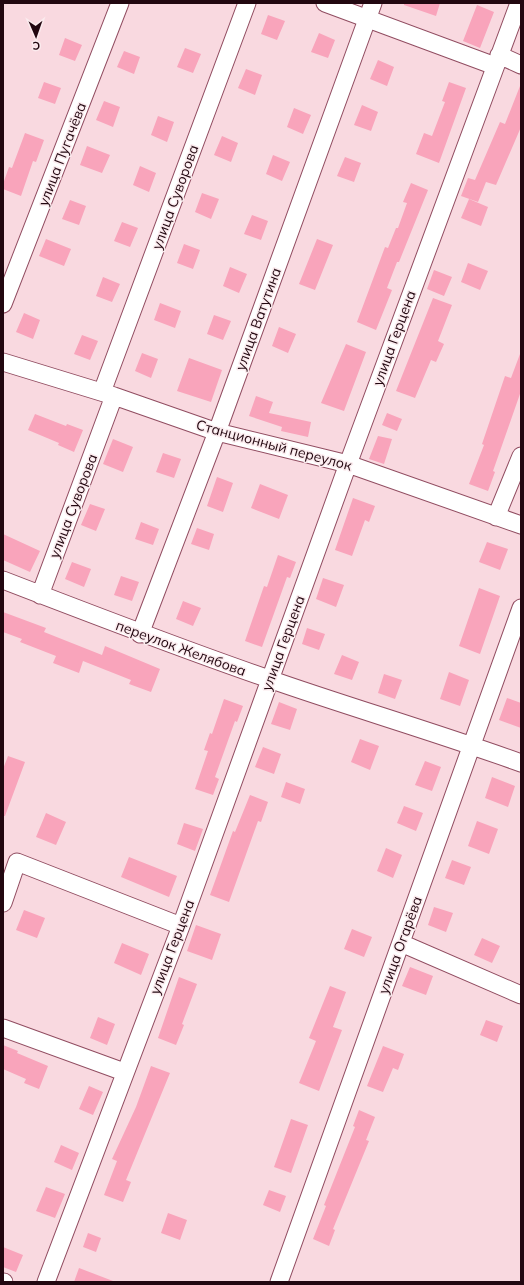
<svg xmlns="http://www.w3.org/2000/svg" width="524" height="1285" viewBox="0 0 524 1285" font-family="Mulish,sans-serif">
<style>
.building{fill:#f9a4bb}
.lines{fill:none;stroke-linecap:round;stroke-linejoin:round}
.minor-casing{stroke:#914d61;stroke-width:19}
.minor{stroke:#fff;stroke-width:17}
.labels{text-anchor:middle;dominant-baseline:central;stroke-width:3;stroke-linejoin:round;paint-order:stroke}
.street-label{font-size:14px;fill:#220710;stroke:#fbebee}
</style>
<rect width="100%" height="100%" fill="#f9d9e0"/>
<!-- building -->
<path class="building" d="M 404,3 L 440,3 L 436,16 L 404,5 Z
M 477,5 L 494,12 L 480,48 L 463,41 Z
M 268,15 L 285,21 L 277,40 L 261,34 Z
M 319,33 L 335,40 L 328,58 L 311,52 Z
M 65,38 L 82,45 L 75,61 L 59,55 Z
M 185,48 L 201,54 L 193,73 L 177,67 Z
M 124,51 L 140,57 L 134,74 L 117,67 Z
M 378,60 L 394,67 L 387,86 L 370,79 Z
M 246,69 L 262,75 L 255,95 L 238,88 Z
M 44,82 L 61,88 L 55,104 L 38,98 Z
M 449,82 L 466,88 L 439,163 L 416,154 L 424,133 L 432,136 L 445,102 L 442,101 Z
M 520,86 L 521,127 L 496,185 L 486,182 L 478,202 L 461,196 L 468,178 L 475,180 L 500,122 L 505,124 Z
M 104,101 L 120,107 L 113,127 L 96,120 Z
M 362,105 L 378,112 L 371,131 L 354,125 Z
M 294,108 L 311,115 L 303,134 L 287,127 Z
M 158,116 L 174,122 L 167,142 L 151,135 Z
M 25,133 L 44,140 L 36,162 L 33,161 L 21,196 L 3,189 L 3,184 L 9,167 L 12,168 Z
M 222,136 L 238,143 L 231,162 L 214,155 Z
M 87,146 L 110,155 L 102,173 L 80,165 Z
M 273,155 L 290,162 L 282,181 L 266,174 Z
M 345,157 L 361,163 L 354,182 L 337,176 Z
M 140,166 L 156,173 L 149,192 L 133,185 Z
M 411,183 L 428,190 L 399,262 L 397,262 L 387,288 L 392,290 L 376,330 L 357,322 L 385,247 L 388,248 L 396,228 L 398,228 L 407,203 L 403,202 Z
M 202,193 L 219,199 L 211,219 L 195,212 Z
M 469,199 L 488,207 L 481,226 L 461,218 Z
M 70,200 L 86,206 L 79,225 L 62,219 Z
M 252,215 L 268,221 L 261,240 L 244,234 Z
M 122,222 L 138,228 L 130,247 L 114,241 Z
M 46,239 L 71,249 L 64,266 L 39,256 Z
M 317,239 L 333,245 L 315,290 L 299,284 Z
M 184,244 L 200,250 L 193,269 L 177,263 Z
M 468,263 L 488,271 L 480,290 L 461,282 Z
M 230,267 L 247,274 L 239,293 L 223,286 Z
M 434,270 L 452,277 L 444,296 L 427,289 Z
M 103,277 L 120,284 L 112,302 L 96,296 Z
M 433,298 L 452,305 L 438,341 L 444,344 L 436,362 L 431,360 L 415,398 L 396,391 Z
M 160,303 L 181,311 L 175,328 L 154,320 Z
M 24,313 L 40,320 L 33,339 L 16,332 Z
M 214,315 L 231,321 L 223,340 L 207,334 Z
M 279,327 L 296,334 L 288,353 L 272,346 Z
M 82,335 L 98,341 L 90,360 L 74,354 Z
M 346,344 L 366,352 L 344,411 L 321,403 Z
M 142,353 L 158,359 L 151,378 L 135,371 Z
M 520,354 L 521,391 L 493,471 L 495,472 L 488,491 L 469,484 L 484,445 L 482,444 L 505,376 L 511,378 Z
M 189,358 L 222,370 L 211,402 L 177,391 Z
M 256,396 L 273,402 L 269,413 L 311,422 L 308,437 L 281,431 L 282,427 L 249,416 Z
M 387,413 L 402,419 L 397,431 L 382,425 Z
M 35,414 L 66,426 L 67,424 L 83,430 L 74,452 L 58,445 L 59,443 L 28,430 Z
M 378,436 L 392,439 L 384,464 L 369,459 Z
M 113,439 L 133,447 L 123,472 L 103,464 Z
M 163,453 L 181,459 L 174,478 L 156,472 Z
M 217,477 L 233,483 L 223,512 L 207,506 Z
M 260,484 L 288,495 L 279,519 L 251,508 Z
M 353,498 L 375,506 L 369,522 L 365,520 L 352,556 L 335,550 Z
M 90,504 L 105,509 L 96,531 L 81,525 Z
M 141,522 L 159,529 L 153,545 L 135,539 Z
M 197,528 L 214,534 L 209,550 L 191,544 Z
M 3,534 L 40,551 L 30,572 L 3,560 Z
M 487,542 L 508,549 L 500,570 L 479,562 Z
M 278,555 L 296,562 L 290,578 L 287,577 L 262,647 L 245,641 L 264,586 L 267,587 Z
M 72,562 L 91,569 L 84,587 L 65,579 Z
M 121,576 L 139,582 L 132,601 L 114,595 Z
M 323,578 L 344,585 L 336,607 L 316,599 Z
M 479,588 L 500,596 L 480,654 L 459,646 Z
M 183,601 L 201,608 L 193,626 L 176,619 Z
M 3,612 L 46,628 L 44,632 L 102,655 L 105,646 L 160,669 L 151,692 L 129,684 L 131,680 L 83,661 L 79,673 L 53,663 L 56,656 L 20,642 L 22,639 L 3,632 Z
M 307,628 L 325,634 L 319,650 L 302,644 Z
M 342,655 L 359,662 L 352,680 L 334,674 Z
M 449,672 L 469,680 L 460,706 L 440,699 Z
M 384,674 L 402,680 L 395,699 L 378,693 Z
M 507,698 L 521,703 L 521,728 L 499,720 Z
M 224,699 L 243,706 L 237,722 L 235,721 L 215,777 L 219,779 L 213,795 L 195,789 L 208,751 L 204,750 L 210,733 L 212,734 Z
M 279,702 L 297,709 L 290,730 L 271,724 Z
M 360,739 L 379,746 L 370,770 L 351,762 Z
M 263,747 L 281,754 L 274,774 L 255,767 Z
M 8,756 L 25,762 L 5,816 L 3,816 L 3,769 Z
M 425,761 L 441,767 L 432,791 L 415,785 Z
M 492,777 L 515,786 L 508,807 L 485,798 Z
M 286,782 L 305,789 L 300,804 L 281,797 Z
M 250,795 L 268,802 L 261,822 L 258,821 L 229,902 L 210,895 L 233,831 L 235,832 Z
M 404,806 L 423,813 L 416,831 L 397,823 Z
M 46,813 L 66,822 L 56,845 L 36,837 Z
M 477,821 L 498,829 L 489,854 L 468,846 Z
M 184,823 L 203,829 L 195,851 L 177,844 Z
M 386,848 L 402,855 L 393,878 L 377,871 Z
M 129,857 L 177,876 L 169,897 L 121,877 Z
M 452,860 L 471,867 L 464,885 L 445,878 Z
M 434,907 L 453,913 L 446,932 L 428,925 Z
M 24,910 L 45,918 L 37,938 L 16,930 Z
M 196,925 L 221,934 L 212,960 L 187,951 Z
M 352,929 L 372,937 L 364,957 L 344,949 Z
M 482,938 L 500,946 L 492,963 L 474,955 Z
M 122,943 L 149,954 L 141,975 L 114,963 Z
M 410,967 L 433,976 L 426,995 L 402,986 Z
M 179,977 L 197,984 L 182,1024 L 184,1025 L 176,1045 L 158,1038 Z
M 330,986 L 346,992 L 333,1027 L 342,1030 L 319,1091 L 299,1083 L 316,1041 L 309,1038 Z
M 98,1017 L 115,1024 L 107,1045 L 90,1038 Z
M 486,1020 L 503,1026 L 497,1042 L 480,1035 Z
M 3,1045 L 18,1051 L 17,1053 L 48,1066 L 39,1089 L 24,1083 L 26,1079 L 3,1069 Z
M 383,1046 L 404,1054 L 398,1070 L 393,1068 L 383,1092 L 367,1086 Z
M 151,1066 L 170,1073 L 126,1180 L 131,1182 L 123,1202 L 104,1195 L 117,1161 L 112,1159 L 136,1107 Z
M 89,1086 L 103,1092 L 93,1115 L 79,1109 Z
M 359,1110 L 375,1117 L 366,1140 L 369,1141 L 333,1229 L 335,1230 L 329,1246 L 313,1239 L 326,1206 L 324,1205 L 355,1127 L 353,1126 Z
M 291,1119 L 308,1125 L 291,1173 L 274,1167 Z
M 61,1145 L 79,1153 L 72,1170 L 54,1162 Z
M 46,1187 L 65,1194 L 55,1218 L 36,1211 Z
M 269,1190 L 286,1196 L 280,1212 L 263,1205 Z
M 168,1213 L 187,1220 L 180,1240 L 161,1233 Z
M 88,1233 L 101,1238 L 96,1252 L 83,1247 Z
M 3,1247 L 23,1255 L 16,1272 L 3,1267 Z
M 79,1268 L 113,1281 L 112,1282 L 74,1282 Z"/>
<g class="lines">
<!-- minor casing -->
<g class="minor-casing">
<path id="minor" d="M 325,3 L 495,66
M 499,55 L 521,65
M 3,304 L 120,3
M 3,362 L 114,396 L 217,432 L 348,464 L 521,525
M 102,392 L 247,3
M 496,517 L 521,456
M 3,580 C 91,614 179,648 269,679 C 352,708 438,733 521,763
M 40,595 L 114,396
M 140,634 L 217,432 L 373,3
M 3,903 L 17,862 L 181,926
M 401,943 L 521,995
M 3,1028 L 124,1072
M 3,1282 L 4,1282
M 46,1282 L 181,926 L 348,464 L 519,3
M 279,1282 L 521,608"/>
</g>
<!-- minor -->
<use href="#minor" class="minor"/>
</g>
<g class="labels">
<!-- street labels -->
<g class="street-label">
<text transform="translate(62 154) rotate(-69)">улица Пугачёва</text>
<text transform="translate(175 197) rotate(-70)">улица Суворова</text>
<text transform="translate(258 319) rotate(-70)">улица Ватутина</text>
<text transform="translate(394 338) rotate(-70)">улица Герцена</text>
<text transform="translate(274 445) rotate(15)">Станционный переулок</text>
<text transform="translate(73 506) rotate(-69)">улица Суворова</text>
<text transform="translate(283 643) rotate(-70)">улица Герцена</text>
<text transform="translate(181 648) rotate(20)">переулок Желябова</text>
<text transform="translate(400 945) rotate(-70)">улица Огарёва</text>
<text transform="translate(172 947) rotate(-69)">улица Герцена</text>
</g>
</g>
<!-- border -->
<rect width="524" height="1285" fill="none" stroke="#220710" stroke-width="8"/>
<!-- north arrow -->
<g transform="translate(36 36) rotate(178)" stroke="#fbebee" stroke-width="3" paint-order="stroke">
<path d="M0-3L7 15L0 10L-7 15Z" fill="#220710"/>
<text y="-6" font-size="11" font-weight="bold" text-anchor="middle" fill="#220710">С</text>
</g>
</svg>
